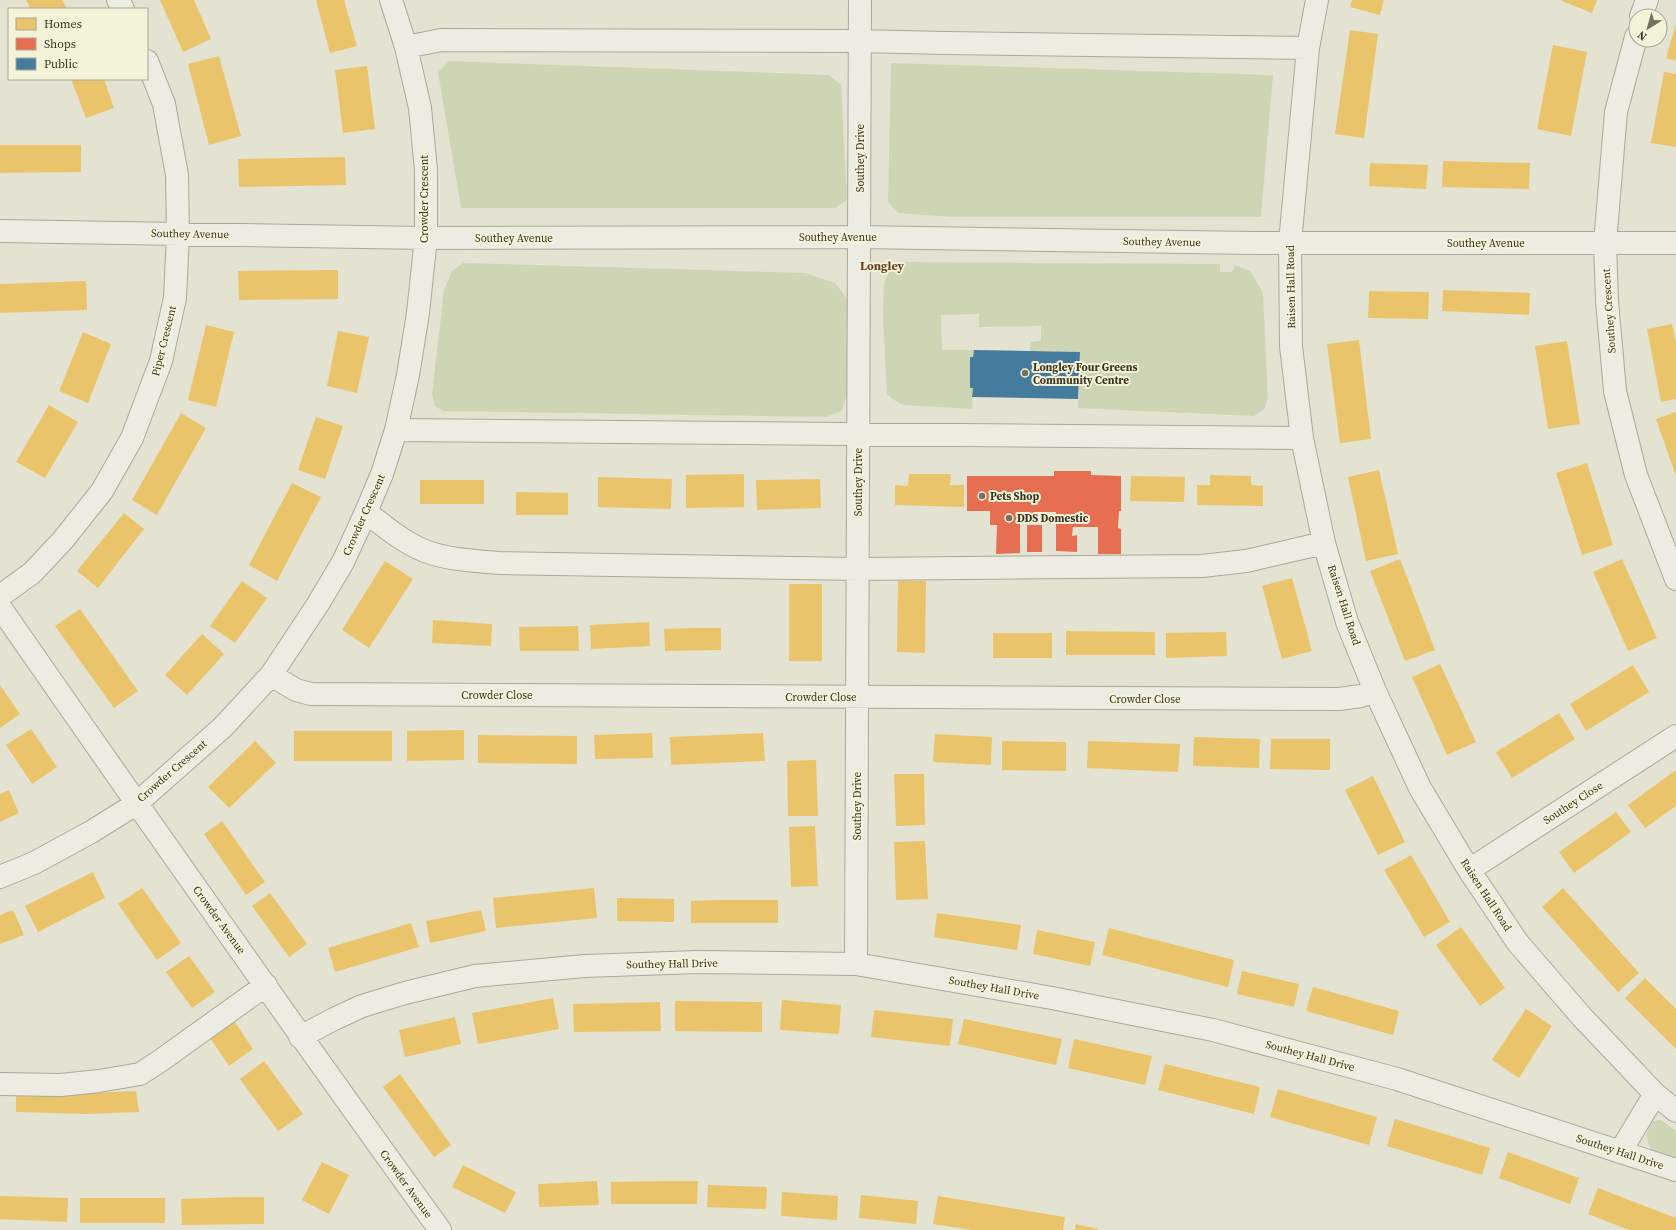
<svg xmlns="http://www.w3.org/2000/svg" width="1676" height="1230" viewBox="0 0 1676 1230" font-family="'Source Serif 4',serif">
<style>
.green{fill:#cdd5b5}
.homes{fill:#e9c46a}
.shops{fill:#e76f51}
.public{fill:#457b9d}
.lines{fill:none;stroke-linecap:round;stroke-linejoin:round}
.minor-casing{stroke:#aaa89a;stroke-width:24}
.minor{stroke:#edece2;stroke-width:22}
.poi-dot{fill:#757160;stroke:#f4f2d9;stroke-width:1.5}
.labels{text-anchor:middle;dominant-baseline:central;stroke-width:4;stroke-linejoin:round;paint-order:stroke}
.street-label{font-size:11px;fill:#393322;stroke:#f4f2d9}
.poi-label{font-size:11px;font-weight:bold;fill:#393322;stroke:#f4f2d9;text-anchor:start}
.neighbourhood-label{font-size:12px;font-weight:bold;fill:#634024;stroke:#f4f2d9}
</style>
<rect width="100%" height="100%" fill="#e4e3d2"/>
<!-- green -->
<path class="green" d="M 449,61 L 829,75 L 841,85 L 847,200 L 835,208 L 461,208 L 438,72 Z
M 891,63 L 1273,75 L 1261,217 L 953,217 L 898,213 L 888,202 Z
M 900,262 L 1220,264 L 1220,272 L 1232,272 L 1235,265 L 1250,271 L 1263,293 L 1268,398 L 1264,409 L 1254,416 L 1078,408 L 1080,352 L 1030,351 L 1031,342 L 1041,341 L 1041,326 L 979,327 L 979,314 L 941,315 L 942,350 L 974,350 L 973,357 L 970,358 L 970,388 L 973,388 L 972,409 L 903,405 L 894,400 L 887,394 L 883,321 L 884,283 L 889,272 Z
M 463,263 L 805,273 L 835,283 L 848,300 L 849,388 L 842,411 L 825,417 L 443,411 L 435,406 L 432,394 L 444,290 L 452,271 Z
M 1661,1120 L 1676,1131 L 1676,1161 L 1654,1154 C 1646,1140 1644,1135 1653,1121 Z"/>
<!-- homes -->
<path class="homes" d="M 26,0 L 62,0 L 67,9 L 31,9 Z
M 160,0 L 194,0 L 211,39 L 183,52 Z
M 316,0 L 344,0 L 357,46 L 330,53 Z
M 1352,0 L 1384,0 L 1380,15 L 1350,7 Z
M 1562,0 L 1597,0 L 1592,13 L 1562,1 Z
M 1676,24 L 1676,61 L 1666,58 Z
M 1350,30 L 1378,34 L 1364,138 L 1335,134 Z
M 1553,45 L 1587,52 L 1571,136 L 1537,129 Z
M 219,56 L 241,136 L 209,145 L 188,64 Z
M 367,66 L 375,129 L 343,133 L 335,70 Z
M 1664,72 L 1676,74 L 1676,147 L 1651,143 Z
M 71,79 L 104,79 L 114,108 L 86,118 Z
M 0,145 L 81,145 L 81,172 L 0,173 Z
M 345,157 L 346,185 L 239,187 L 238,159 Z
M 1443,161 L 1530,163 L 1529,189 L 1442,187 Z
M 1370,163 L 1428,165 L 1426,189 L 1369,186 Z
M 338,270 L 338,299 L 239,300 L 238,271 Z
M 86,281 L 87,310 L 0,313 L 0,284 Z
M 1443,290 L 1530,293 L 1529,315 L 1442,311 Z
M 1369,291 L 1429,292 L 1428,319 L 1368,318 Z
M 1672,324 L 1676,342 L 1676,399 L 1661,402 L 1647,329 Z
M 206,325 L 234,332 L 216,407 L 188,400 Z
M 338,331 L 369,337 L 357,393 L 327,386 Z
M 83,332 L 111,344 L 88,403 L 59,391 Z
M 1359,340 L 1371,439 L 1340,443 L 1327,344 Z
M 1567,341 L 1580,424 L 1548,429 L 1535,346 Z
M 49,405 L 78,422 L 45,478 L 16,462 Z
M 1676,412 L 1676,476 L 1656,419 Z
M 181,413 L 206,428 L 157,515 L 132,500 Z
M 316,417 L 343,426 L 325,479 L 298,470 Z
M 1587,463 L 1613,545 L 1582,555 L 1556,473 Z
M 1379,470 L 1398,554 L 1366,561 L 1348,477 Z
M 744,474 L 744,507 L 686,508 L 686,475 Z
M 909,474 L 951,474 L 950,485 L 964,485 L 964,507 L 895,505 L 895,485 L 908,486 Z
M 1210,475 L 1251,476 L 1251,485 L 1263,486 L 1263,506 L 1197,505 L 1197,485 L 1210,485 Z
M 1131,476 L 1185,477 L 1184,502 L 1130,501 Z
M 598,477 L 672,479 L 671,509 L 598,507 Z
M 820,479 L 821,508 L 757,510 L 756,480 Z
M 420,480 L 484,480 L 484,504 L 420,504 Z
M 292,483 L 321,497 L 277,581 L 249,565 Z
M 516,492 L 568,493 L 568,515 L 516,515 Z
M 124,513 L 144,529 L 98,588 L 77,571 Z
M 1400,559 L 1435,650 L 1405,661 L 1370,571 Z
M 1622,559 L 1657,638 L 1628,651 L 1593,572 Z
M 385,561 L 413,579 L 369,648 L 342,630 Z
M 1292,578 L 1312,651 L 1282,659 L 1262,586 Z
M 242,581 L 267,598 L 235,643 L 210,626 Z
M 898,581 L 926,581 L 925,653 L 897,652 Z
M 789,584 L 822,584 L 822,661 L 789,661 Z
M 80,609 L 138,691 L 114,708 L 55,626 Z
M 433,620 L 492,624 L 491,646 L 432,643 Z
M 649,622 L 650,646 L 591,649 L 590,625 Z
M 578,626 L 579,651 L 520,651 L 519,627 Z
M 693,628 L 721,628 L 721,650 L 665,651 L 664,629 Z
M 1066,631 L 1155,632 L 1155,655 L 1066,655 Z
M 1226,632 L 1227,656 L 1166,658 L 1166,633 Z
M 993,633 L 1052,633 L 1052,658 L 993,658 Z
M 202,634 L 224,654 L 187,695 L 165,675 Z
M 1440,664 L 1476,742 L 1447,755 L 1412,677 Z
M 1633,665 L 1649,692 L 1586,731 L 1570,704 Z
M 0,685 L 20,714 L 0,728 Z
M 1559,713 L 1575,739 L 1512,778 L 1496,752 Z
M 31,729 L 57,767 L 32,784 L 6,745 Z
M 464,730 L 464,760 L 407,761 L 407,731 Z
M 294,731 L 392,731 L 392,761 L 294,761 Z
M 652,733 L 653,758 L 595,759 L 594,735 Z
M 763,733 L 765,761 L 671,765 L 670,737 Z
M 935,734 L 992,737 L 991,765 L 933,762 Z
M 478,735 L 577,736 L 577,764 L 478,763 Z
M 1194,737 L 1260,739 L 1259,768 L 1193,766 Z
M 1271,739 L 1330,739 L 1330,770 L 1270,769 Z
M 255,741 L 276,763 L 229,808 L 208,787 Z
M 1002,741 L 1066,742 L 1066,771 L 1002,770 Z
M 1088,741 L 1180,744 L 1178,772 L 1087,768 Z
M 816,760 L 818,816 L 788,816 L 787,761 Z
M 1676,770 L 1676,806 L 1645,828 L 1628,805 Z
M 894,774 L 924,774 L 925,825 L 896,826 Z
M 1373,776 L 1405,842 L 1378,855 L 1345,790 Z
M 9,790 L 19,813 L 0,822 L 0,794 Z
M 1616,812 L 1631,832 L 1574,873 L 1559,852 Z
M 222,821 L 265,882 L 246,895 L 204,834 Z
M 815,826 L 818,886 L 791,887 L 789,827 Z
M 925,841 L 928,899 L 896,900 L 894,842 Z
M 1411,855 L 1450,922 L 1424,937 L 1384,870 Z
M 93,872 L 105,898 L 38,932 L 25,906 Z
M 142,888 L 181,943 L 157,960 L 118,904 Z
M 594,888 L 597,918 L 496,928 L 493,898 Z
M 1563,888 L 1639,973 L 1618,992 L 1542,907 Z
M 270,893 L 307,944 L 289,957 L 252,906 Z
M 617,898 L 674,899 L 674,922 L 617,921 Z
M 720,900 L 778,900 L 778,923 L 691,923 L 691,901 Z
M 13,910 L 24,935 L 0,944 L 0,915 Z
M 481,910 L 486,931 L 430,943 L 426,921 Z
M 937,913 L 1021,925 L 1017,950 L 934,937 Z
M 411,923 L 419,947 L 335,972 L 328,948 Z
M 1461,927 L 1505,988 L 1480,1006 L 1436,945 Z
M 1109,928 L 1234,960 L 1228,987 L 1102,955 Z
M 1037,930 L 1095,942 L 1090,966 L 1033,954 Z
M 189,956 L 215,992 L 192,1008 L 166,972 Z
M 1242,971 L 1299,984 L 1294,1007 L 1237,994 Z
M 1645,978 L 1676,1009 L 1676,1049 L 1625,998 Z
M 1313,987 L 1399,1011 L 1393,1035 L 1306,1011 Z
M 553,998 L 559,1029 L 478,1044 L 472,1013 Z
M 782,1000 L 841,1005 L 839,1034 L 780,1030 Z
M 675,1001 L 762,1002 L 762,1032 L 675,1031 Z
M 660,1002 L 661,1031 L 574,1032 L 573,1004 Z
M 1526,1009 L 1552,1026 L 1519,1078 L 1492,1060 Z
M 874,1010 L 953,1019 L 950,1046 L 871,1037 Z
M 228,1012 L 253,1049 L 229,1066 L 204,1029 Z
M 455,1017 L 461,1044 L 405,1057 L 399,1030 Z
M 964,1019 L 1062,1039 L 1056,1065 L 958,1044 Z
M 1074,1039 L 1152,1056 L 1145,1085 L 1068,1068 Z
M 264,1061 L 303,1114 L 278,1131 L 240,1079 Z
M 1165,1064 L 1260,1087 L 1254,1114 L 1158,1090 Z
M 400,1074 L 451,1145 L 434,1157 L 383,1087 Z
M 1278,1089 L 1377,1117 L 1369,1145 L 1270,1117 Z
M 136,1091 L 139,1112 L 88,1114 L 16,1112 L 16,1094 L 88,1093 Z
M 1395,1119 L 1490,1148 L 1482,1175 L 1387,1146 Z
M 1508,1152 L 1579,1178 L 1570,1204 L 1499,1178 Z
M 322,1162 L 349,1175 L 329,1214 L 302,1200 Z
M 463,1165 L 516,1192 L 505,1213 L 452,1187 Z
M 597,1181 L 599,1205 L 539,1207 L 538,1184 Z
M 668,1181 L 698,1181 L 697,1204 L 611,1204 L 611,1182 Z
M 708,1185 L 767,1187 L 766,1209 L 707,1207 Z
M 1598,1188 L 1676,1218 L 1676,1230 L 1629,1230 L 1588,1214 Z
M 782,1192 L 838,1196 L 837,1220 L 781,1216 Z
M 861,1195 L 918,1201 L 916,1224 L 859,1218 Z
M 0,1196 L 68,1198 L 67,1222 L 0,1219 Z
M 938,1196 L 1065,1217 L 1063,1230 L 972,1230 L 933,1224 Z
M 237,1197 L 264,1197 L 264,1224 L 182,1225 L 181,1199 Z
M 80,1198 L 165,1198 L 165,1223 L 80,1223 Z
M 1076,1224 L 1098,1229 L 1098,1230 L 1075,1230 Z"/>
<!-- shops -->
<path class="shops" d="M 1054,471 L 1091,471 L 1091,475 L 1121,476 L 1121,511 L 1119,511 L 1118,528 L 1121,529 L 1121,554 L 1098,554 L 1098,527 L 1073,527 L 1072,536 L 1077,535 L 1077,552 L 1056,551 L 1056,512 L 1034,512 L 1034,523 L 1027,523 L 1027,512 L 1020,512 L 1020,553 L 996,554 L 997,525 L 990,525 L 990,511 L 967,511 L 967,476 L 1054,476 Z
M 1027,525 L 1042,525 L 1042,552 L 1027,552 Z"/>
<!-- public -->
<path class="public" d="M 974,350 L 1080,352 L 1078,399 L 972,397 L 973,388 L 970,388 L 970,357 L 973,357 Z"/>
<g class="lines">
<!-- minor casing -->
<g class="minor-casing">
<path id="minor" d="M 118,0 L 123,9
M 1317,0 L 1308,48 L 1290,243 L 1291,346 L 1302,438 L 1324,543 L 1347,622 L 1375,691 L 1420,788 L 1469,870 L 1518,943 L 1582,1017 L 1655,1094 L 1676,1111
M 1641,16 L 1647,0
M 1636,37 L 1616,112 L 1605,243 L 1607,301 L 1615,391 L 1636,475 L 1676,579
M 406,47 L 441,40 L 860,41 L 945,43 L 1308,48
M 0,231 L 426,238 L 859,237 L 1253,243 L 1676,243
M 396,430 L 1302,438
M 366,512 C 385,527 403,542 425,551 C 448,560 476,561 500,563 L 858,569 L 1202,566 L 1246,561 L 1324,543
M 0,596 L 32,573 L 63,540 L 102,491 L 132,438 L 161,361 L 175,298 L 178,234 L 177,175 L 164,104 L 147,61
M 0,607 C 145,816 291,1024 440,1230
M 271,675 L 296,690 L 311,694 L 1339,699 L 1361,696 L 1375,691
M 1469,870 L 1676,736
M 0,877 L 34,863 L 91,832 L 136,804 L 223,727 L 271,675 L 318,604 L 343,562 L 366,512 L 382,474 L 396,430 L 408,375 L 418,313 L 426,238 L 426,170 L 420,108 L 406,47 L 391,0
M 856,964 L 860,0
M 300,1037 L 334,1019 L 362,1006 L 405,993 L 475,976 L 585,966 L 698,962 L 856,964 L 1052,998 L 1213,1030 L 1397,1079 L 1676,1170
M 0,1084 L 61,1085 L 99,1081 L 140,1074 L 160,1061 L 266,985
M 1620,1152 L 1655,1094"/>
</g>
<!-- minor -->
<use href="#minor" class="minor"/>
</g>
<!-- markers -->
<g class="poi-dot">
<circle cx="1025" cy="373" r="4"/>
<circle cx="982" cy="496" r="4"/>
<circle cx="1009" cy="518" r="4"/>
</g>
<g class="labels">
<!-- street labels -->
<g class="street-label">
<text transform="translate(860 158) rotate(-90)">Southey Drive</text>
<text transform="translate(424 199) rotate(-90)">Crowder Crescent</text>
<text transform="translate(190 234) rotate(1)">Southey Avenue</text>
<text x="838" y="237">Southey Avenue</text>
<text x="514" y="238">Southey Avenue</text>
<text transform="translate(1162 242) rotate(1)">Southey Avenue</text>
<text x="1486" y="243">Southey Avenue</text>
<text transform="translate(1291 287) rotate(-91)">Raisen Hall Road</text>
<text transform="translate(1609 311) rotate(-94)">Southey Crescent</text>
<text transform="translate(164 341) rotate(-76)">Piper Crescent</text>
<text transform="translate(858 482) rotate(-90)">Southey Drive</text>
<text transform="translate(364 515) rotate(-66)">Crowder Crescent</text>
<text transform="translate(1344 605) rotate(72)">Raisen Hall Road</text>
<text x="497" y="695">Crowder Close</text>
<text x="821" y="697">Crowder Close</text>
<text x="1145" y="699">Crowder Close</text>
<text transform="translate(172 771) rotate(-41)">Crowder Crescent</text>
<text transform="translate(1573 803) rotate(-33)">Southey Close</text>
<text transform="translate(857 806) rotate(-90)">Southey Drive</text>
<text transform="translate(1486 895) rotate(57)">Raisen Hall Road</text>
<text transform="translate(219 920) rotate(54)">Crowder Avenue</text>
<text transform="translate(672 964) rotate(-1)">Southey Hall Drive</text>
<text transform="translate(994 988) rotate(10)">Southey Hall Drive</text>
<text transform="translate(1310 1056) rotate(15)">Southey Hall Drive</text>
<text transform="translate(1620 1152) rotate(18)">Southey Hall Drive</text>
<text transform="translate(406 1184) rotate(54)">Crowder Avenue</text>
</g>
<!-- poi labels -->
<g class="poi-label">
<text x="1033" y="367">Longley Four Greens<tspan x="1033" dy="13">Community Centre</tspan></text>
<text x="990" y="496">Pets Shop</text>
<text x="1017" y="518">DDS Domestic</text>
</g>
<!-- neighbourhood labels -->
<g class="neighbourhood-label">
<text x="882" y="266">Longley</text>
</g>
</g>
<!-- legend -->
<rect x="8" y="8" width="140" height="72" fill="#f4f2d9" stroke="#a9a690"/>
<rect x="16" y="18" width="20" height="12" fill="#e9c46a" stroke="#a9a690"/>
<text x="44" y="28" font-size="12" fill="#393322">Homes</text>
<rect x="16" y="38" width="20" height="12" fill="#e76f51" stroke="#a9a690"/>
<text x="44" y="48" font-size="12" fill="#393322">Shops</text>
<rect x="16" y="58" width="20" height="12" fill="#457b9d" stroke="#a9a690"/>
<text x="44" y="68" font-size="12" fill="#393322">Public</text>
<!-- north arrow -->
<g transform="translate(1648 28) rotate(217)"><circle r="19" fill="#f4f2d9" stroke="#a9a690"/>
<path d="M0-3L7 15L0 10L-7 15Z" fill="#757160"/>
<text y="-6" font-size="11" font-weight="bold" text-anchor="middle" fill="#393322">N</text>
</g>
</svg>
